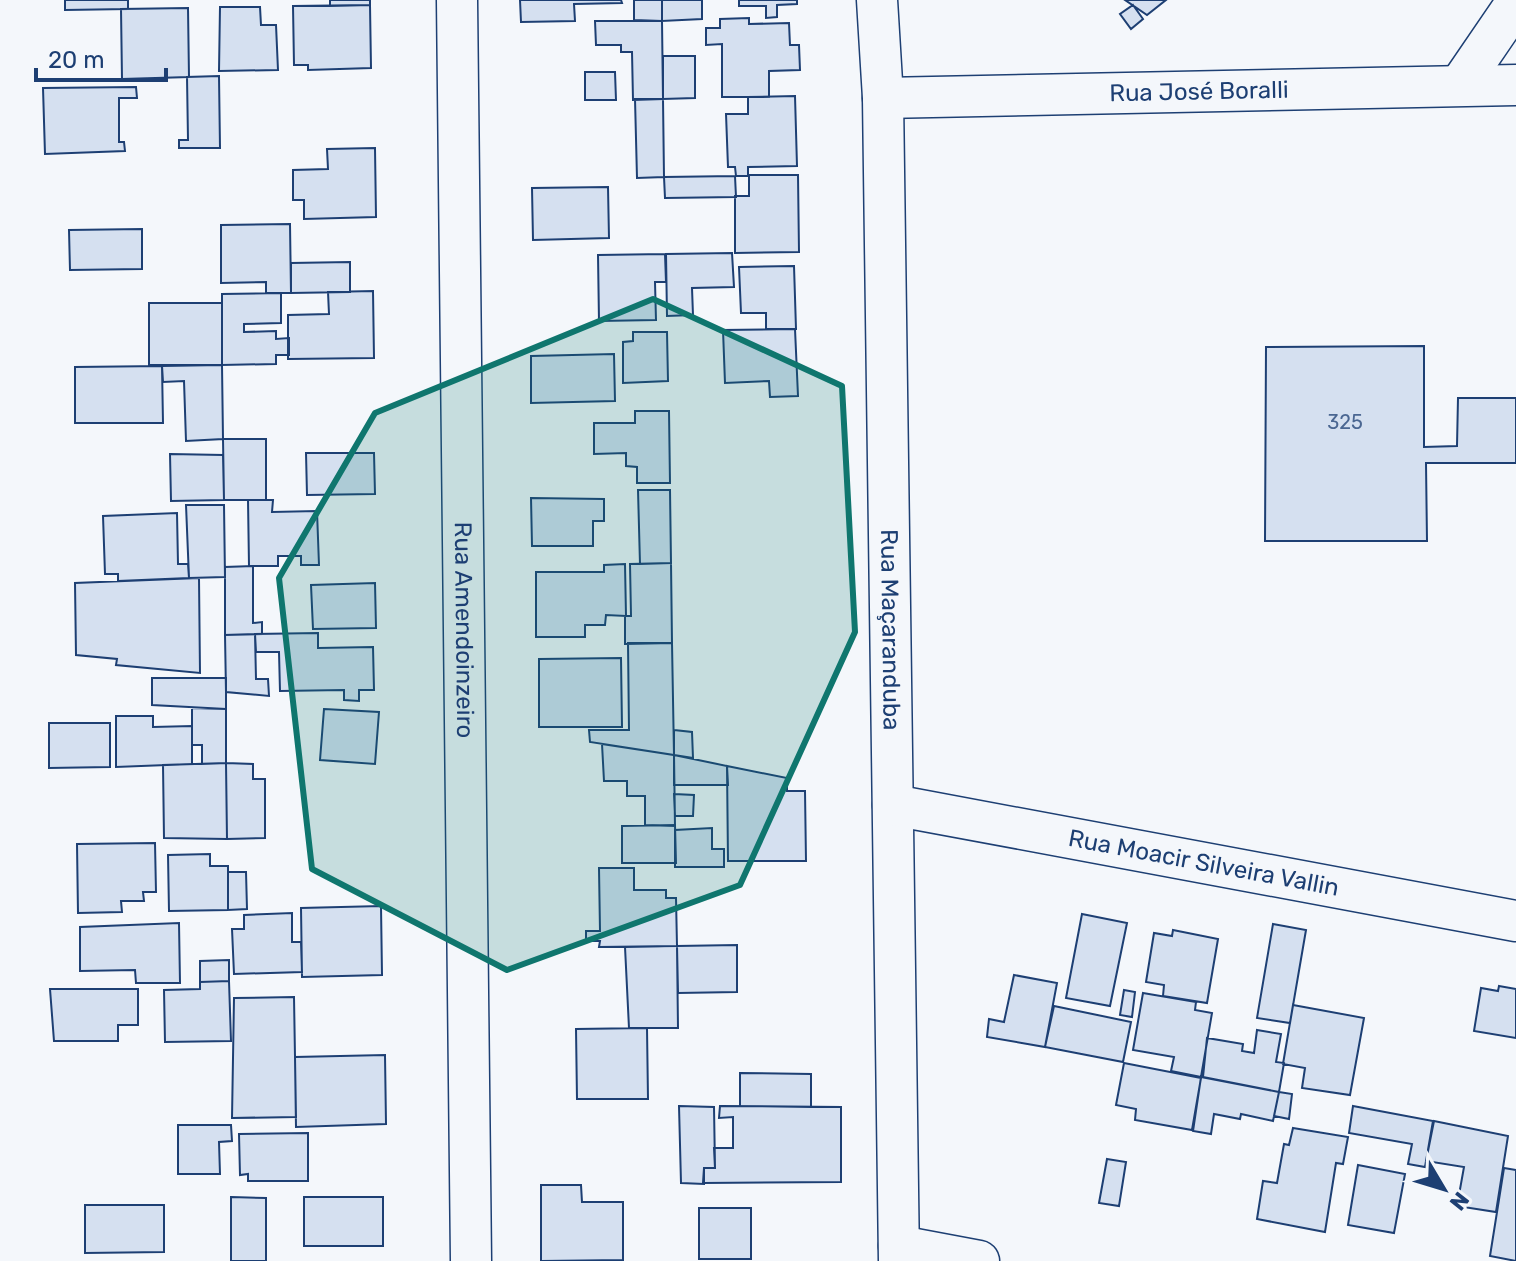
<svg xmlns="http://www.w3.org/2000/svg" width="1516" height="1261" viewBox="0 0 1516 1261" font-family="Rubik,sans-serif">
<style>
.building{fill:#d5e0f0;stroke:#1d3f73;stroke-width:2}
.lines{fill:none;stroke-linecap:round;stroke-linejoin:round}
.minor-casing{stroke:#1d3f73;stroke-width:43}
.minor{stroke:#f4f7fb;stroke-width:40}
.marked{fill:#0f766e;fill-opacity:0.2;stroke:#0f766e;stroke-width:6;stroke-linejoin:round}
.labels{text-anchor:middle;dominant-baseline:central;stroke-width:6;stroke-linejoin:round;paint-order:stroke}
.number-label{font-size:20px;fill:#4b6792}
.street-label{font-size:24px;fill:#1d3f73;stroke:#f4f7fb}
</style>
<rect width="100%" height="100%" fill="#f4f7fb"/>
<!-- building -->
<path class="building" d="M 65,0 L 128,0 L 128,9 L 65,10 Z
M 330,0 L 370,0 L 370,5 L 330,6 Z
M 520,0 L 621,0 L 622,3 L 574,4 L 575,21 L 521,22 Z
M 634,0 L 662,0 L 662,21 L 634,20 Z
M 662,0 L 702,0 L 702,19 L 662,21 Z
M 739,0 L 797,0 L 797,4 L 777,5 L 777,17 L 766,18 L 766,6 L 739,6 Z
M 1125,0 L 1166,0 L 1147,15 Z
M 370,5 L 371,68 L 308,70 L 308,65 L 294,65 L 293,6 Z
M 1133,5 L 1143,19 L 1131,29 L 1120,14 Z
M 220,7 L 260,7 L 261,25 L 276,25 L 278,70 L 219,71 Z
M 188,8 L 189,77 L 122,79 L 121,9 Z
M 749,18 L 749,24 L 789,23 L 790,45 L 799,45 L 800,70 L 769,71 L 769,97 L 722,97 L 722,44 L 706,45 L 706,28 L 720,28 L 720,19 Z
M 595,21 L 662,21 L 663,99 L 633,100 L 632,52 L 621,52 L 621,45 L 596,45 Z
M 663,56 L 695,56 L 695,98 L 663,99 Z
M 585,72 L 615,72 L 616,100 L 585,100 Z
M 219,76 L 220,148 L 179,148 L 179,140 L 188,140 L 187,77 Z
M 136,87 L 137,98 L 119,98 L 119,142 L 124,142 L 125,151 L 45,154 L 43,88 Z
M 795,96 L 797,166 L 748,167 L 748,176 L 736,176 L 735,167 L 728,167 L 726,114 L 748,114 L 748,97 Z
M 635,99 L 663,99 L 664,177 L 637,178 Z
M 375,148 L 376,217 L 304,219 L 304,200 L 293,200 L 293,170 L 328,169 L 327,149 Z
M 749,175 L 798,175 L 799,252 L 735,253 L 735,196 L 749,196 Z
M 735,176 L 736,197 L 665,198 L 664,177 Z
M 608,187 L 609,238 L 533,240 L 532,188 Z
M 290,224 L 291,293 L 266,293 L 266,282 L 221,283 L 221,225 Z
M 142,229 L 142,269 L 70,270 L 69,230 Z
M 732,253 L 734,287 L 692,288 L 693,315 L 667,316 L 666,254 Z
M 665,254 L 666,282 L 655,282 L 656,320 L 599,321 L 598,255 Z
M 350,262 L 350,292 L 291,293 L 291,263 Z
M 794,266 L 796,329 L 766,329 L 766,313 L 741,313 L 739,267 Z
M 373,291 L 374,358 L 288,359 L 288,315 L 329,314 L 328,292 Z
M 281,293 L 281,323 L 244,324 L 244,332 L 276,331 L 276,339 L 289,338 L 289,355 L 276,355 L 276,364 L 222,365 L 222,294 Z
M 149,303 L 222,303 L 222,365 L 149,365 Z
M 795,329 L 798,396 L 770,397 L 769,381 L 725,383 L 723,330 Z
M 633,332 L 667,332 L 668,381 L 623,383 L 623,342 L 633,341 Z
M 1424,346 L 1424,447 L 1457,446 L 1458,398 L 1516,398 L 1516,463 L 1426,463 L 1427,541 L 1265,541 L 1266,347 Z
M 614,354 L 615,401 L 531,403 L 531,356 Z
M 222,365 L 223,439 L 186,441 L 184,381 L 163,382 L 162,366 Z
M 162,366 L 163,423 L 75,423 L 75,367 Z
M 635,411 L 669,411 L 670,483 L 637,483 L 637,467 L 626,466 L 626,453 L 594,454 L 594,423 L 635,423 Z
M 223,439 L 266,439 L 266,500 L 224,500 Z
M 306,453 L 374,453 L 375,494 L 307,495 Z
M 170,454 L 223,455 L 224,500 L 171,501 Z
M 638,490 L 670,490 L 671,563 L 640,564 Z
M 531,498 L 604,499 L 604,521 L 593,521 L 593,546 L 532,546 Z
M 248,500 L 273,500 L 272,512 L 317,511 L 319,565 L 301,565 L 301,556 L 278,556 L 278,566 L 249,566 Z
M 186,505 L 224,505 L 225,577 L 189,578 Z
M 177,513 L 178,564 L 188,564 L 189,578 L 118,581 L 118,574 L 105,574 L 103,516 Z
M 671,563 L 672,643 L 625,644 L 625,616 L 631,616 L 630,564 Z
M 625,564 L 626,616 L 606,615 L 605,625 L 585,625 L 585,637 L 536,637 L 536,572 L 604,572 L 604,565 Z
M 253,566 L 253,623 L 262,622 L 262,634 L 225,635 L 225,567 Z
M 199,578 L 200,673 L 116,665 L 117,659 L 76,655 L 75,583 Z
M 375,583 L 376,628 L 313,629 L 311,585 Z
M 318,633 L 318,648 L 373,647 L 374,690 L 359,690 L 359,701 L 344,700 L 344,690 L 280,691 L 279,652 L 256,652 L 255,634 Z
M 255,634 L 256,679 L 268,679 L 269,696 L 226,692 L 225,635 Z
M 628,643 L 672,643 L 674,755 L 590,742 L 589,730 L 629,730 Z
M 621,658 L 622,727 L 539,727 L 539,659 Z
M 152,678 L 226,678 L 226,709 L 152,705 Z
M 192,708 L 226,709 L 226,763 L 202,764 L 202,745 L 192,745 Z
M 324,709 L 379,712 L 375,764 L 320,760 Z
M 116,716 L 153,716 L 153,727 L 192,726 L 192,764 L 116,767 Z
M 49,723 L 110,723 L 110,767 L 49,768 Z
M 674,730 L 692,732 L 693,758 L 674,755 Z
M 602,744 L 674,755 L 675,826 L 645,825 L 645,796 L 627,796 L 627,781 L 604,781 Z
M 674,755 L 727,766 L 728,785 L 674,785 Z
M 226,763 L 253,764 L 253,779 L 265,779 L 265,838 L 227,839 Z
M 226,763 L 227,839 L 164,838 L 163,765 Z
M 727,766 L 787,778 L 787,791 L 805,791 L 806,861 L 728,861 Z
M 674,794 L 694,795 L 693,816 L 675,816 Z
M 675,825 L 676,863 L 622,863 L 622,826 Z
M 712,828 L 712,849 L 724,849 L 724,867 L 675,867 L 675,830 Z
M 155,843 L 156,892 L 143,892 L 144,901 L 121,901 L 122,912 L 78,913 L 77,844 Z
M 210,854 L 210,866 L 228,866 L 228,910 L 169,911 L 168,855 Z
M 599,868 L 634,868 L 634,890 L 666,890 L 666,898 L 676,898 L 677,946 L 599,947 L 600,941 L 586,941 L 586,931 L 600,931 Z
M 228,872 L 246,872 L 247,909 L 228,910 Z
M 381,906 L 382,975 L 302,977 L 301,908 Z
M 292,913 L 292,942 L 301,942 L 302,972 L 234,974 L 232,929 L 244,929 L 244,915 Z
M 1082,914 L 1127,923 L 1110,1006 L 1066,998 Z
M 179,923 L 180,983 L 136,983 L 135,970 L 80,971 L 80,927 Z
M 1273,924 L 1306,930 L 1290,1023 L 1257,1018 Z
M 1173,930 L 1218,939 L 1207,1003 L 1163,996 L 1164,985 L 1146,982 L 1154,933 L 1172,936 Z
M 737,945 L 737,992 L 678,993 L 677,946 Z
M 677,946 L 678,1028 L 629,1028 L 625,947 Z
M 229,960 L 229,981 L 200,982 L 200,961 Z
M 1014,975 L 1057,983 L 1045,1047 L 987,1037 L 989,1019 L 1004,1022 Z
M 229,981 L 231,1041 L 165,1042 L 164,990 L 200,989 L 200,982 Z
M 1499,986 L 1516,989 L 1516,1038 L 1474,1031 L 1481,988 L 1498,991 Z
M 50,989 L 138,989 L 138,1025 L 118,1025 L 118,1041 L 54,1041 Z
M 1124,990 L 1135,992 L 1132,1017 L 1120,1015 Z
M 1143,993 L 1196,1002 L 1195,1010 L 1212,1013 L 1201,1077 L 1171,1071 L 1174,1057 L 1133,1050 Z
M 294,997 L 296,1117 L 232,1118 L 234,998 Z
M 1293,1005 L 1364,1018 L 1350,1095 L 1302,1088 L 1305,1068 L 1283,1064 Z
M 1054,1006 L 1131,1022 L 1123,1062 L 1045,1047 Z
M 647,1028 L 648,1099 L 577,1099 L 576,1029 Z
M 1257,1030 L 1281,1034 L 1276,1062 L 1284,1063 L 1279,1092 L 1203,1077 L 1207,1038 L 1243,1044 L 1242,1051 L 1254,1053 Z
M 385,1055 L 386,1124 L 296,1127 L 295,1057 Z
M 1124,1063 L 1201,1078 L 1192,1130 L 1135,1120 L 1136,1109 L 1116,1105 Z
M 740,1073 L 811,1074 L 811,1107 L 740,1106 Z
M 1201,1077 L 1279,1092 L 1273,1121 L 1241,1114 L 1240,1119 L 1214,1114 L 1211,1134 L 1193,1131 Z
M 1279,1092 L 1292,1094 L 1289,1119 L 1274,1116 Z
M 679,1106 L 714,1107 L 715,1168 L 704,1168 L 704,1184 L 681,1183 Z
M 720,1106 L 841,1107 L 841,1182 L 703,1183 L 704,1168 L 715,1168 L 714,1148 L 733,1148 L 733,1117 L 719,1118 Z
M 1353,1106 L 1433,1121 L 1425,1167 L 1408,1164 L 1412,1144 L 1349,1133 Z
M 1434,1121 L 1508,1136 L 1496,1212 L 1457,1206 L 1464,1167 L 1426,1161 Z
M 178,1125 L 231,1125 L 232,1141 L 219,1142 L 220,1174 L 178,1174 Z
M 1293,1128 L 1348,1137 L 1343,1164 L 1336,1163 L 1325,1232 L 1257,1219 L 1263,1181 L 1277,1183 L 1284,1144 L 1289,1145 Z
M 308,1133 L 308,1181 L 248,1181 L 248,1174 L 240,1175 L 239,1134 Z
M 1107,1159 L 1126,1162 L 1119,1206 L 1099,1203 Z
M 1358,1165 L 1405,1174 L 1394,1233 L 1348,1225 Z
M 1504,1168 L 1516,1170 L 1516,1261 L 1490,1256 Z
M 541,1185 L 581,1185 L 582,1202 L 623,1202 L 623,1260 L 541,1261 Z
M 231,1197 L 266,1198 L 266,1261 L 231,1261 Z
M 304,1197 L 383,1197 L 383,1246 L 304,1246 Z
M 85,1205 L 164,1205 L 164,1252 L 85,1253 Z
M 699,1208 L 751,1208 L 751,1259 L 699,1259 Z"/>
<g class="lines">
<!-- minor casing -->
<g class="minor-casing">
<g id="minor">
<path id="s1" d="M 457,0 L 471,1261"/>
<path id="s2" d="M 877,0 L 883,98 L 899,1261"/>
<path d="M 1460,85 L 1516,3"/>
<path id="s3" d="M 883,98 L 1516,85"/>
<path id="s4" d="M 893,805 L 1516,921"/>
<path d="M 899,1246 L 979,1261"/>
</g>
</g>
<!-- minor -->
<use href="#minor" class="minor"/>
</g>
<!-- marked area -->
<path class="marked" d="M 653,299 L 842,386 L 855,632 L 740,885 L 507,970 L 312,869 L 279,578 L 375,413 Z"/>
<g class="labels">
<!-- number labels -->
<g class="number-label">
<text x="1345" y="422">325</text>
</g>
<!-- street labels -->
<g class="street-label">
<text stroke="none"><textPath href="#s3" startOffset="316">Rua José Boralli</textPath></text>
<text stroke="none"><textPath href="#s1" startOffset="630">Rua Amendoinzeiro</textPath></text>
<text stroke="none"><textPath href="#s2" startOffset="630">Rua Maçaranduba</textPath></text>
<text stroke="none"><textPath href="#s4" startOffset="316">Rua Moacir Silveira Vallin</textPath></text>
</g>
</g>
<!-- north arrow -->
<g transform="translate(1444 1189) rotate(128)" stroke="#f4f7fb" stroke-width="6" paint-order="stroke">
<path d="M0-6L14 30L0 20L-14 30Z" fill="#1d3f73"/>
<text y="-12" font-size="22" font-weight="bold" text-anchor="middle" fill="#1d3f73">N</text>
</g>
<!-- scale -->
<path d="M36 68v12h130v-12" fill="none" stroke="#1d3f73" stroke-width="4"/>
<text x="48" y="68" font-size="24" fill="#1d3f73" stroke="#f4f7fb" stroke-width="6" paint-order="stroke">20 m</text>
</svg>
